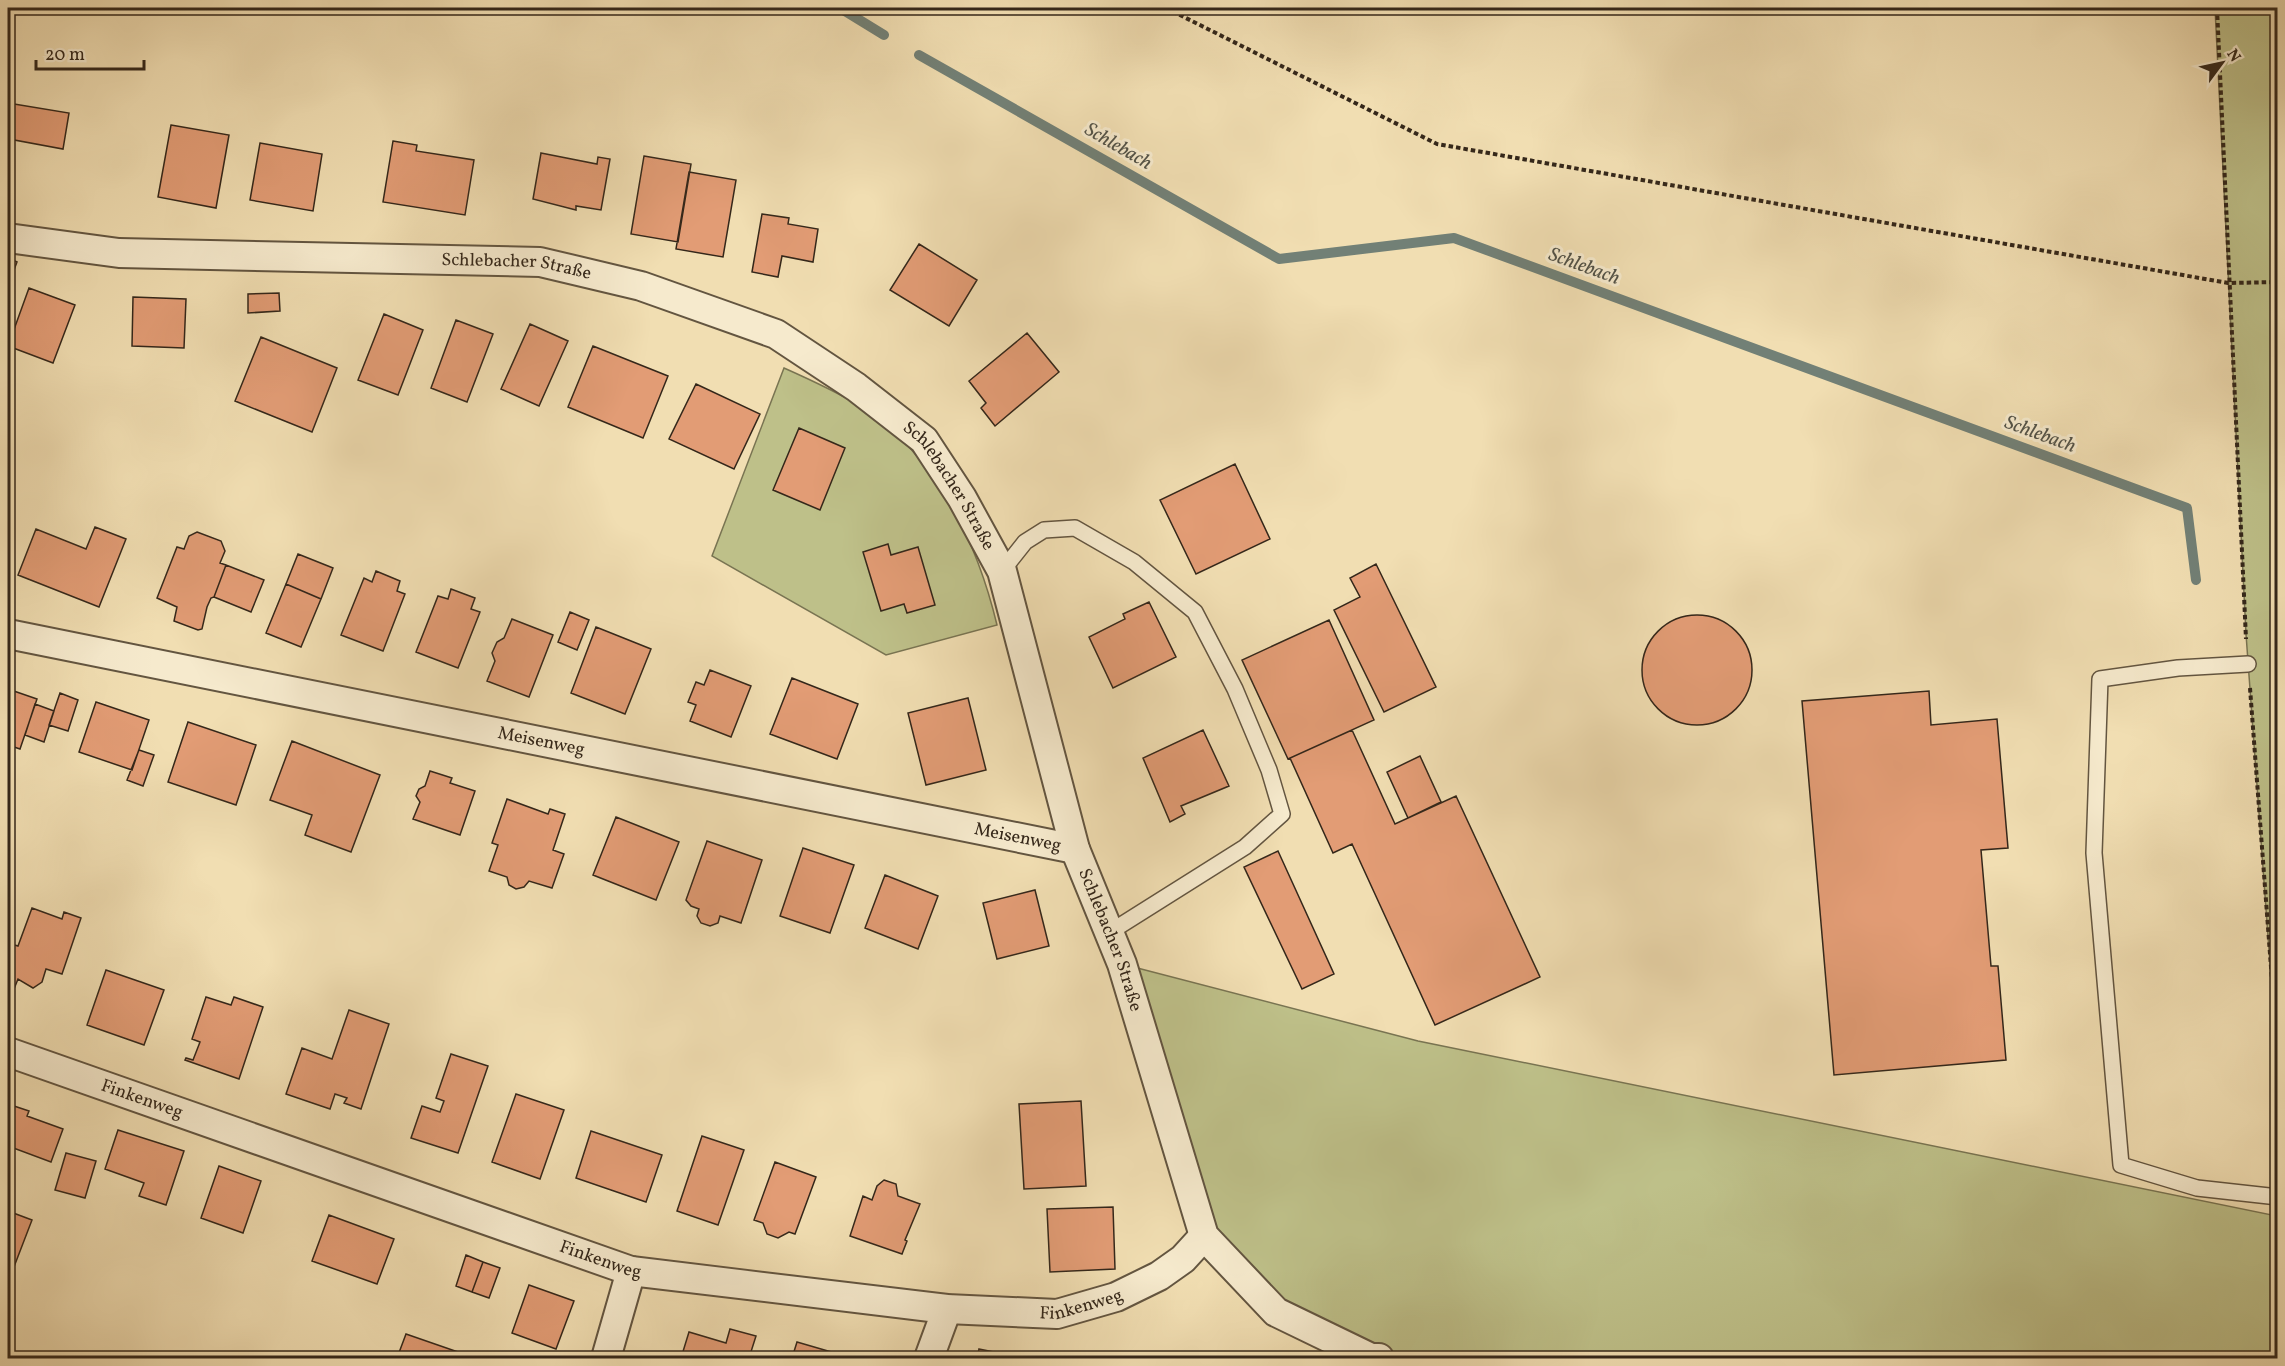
<svg xmlns="http://www.w3.org/2000/svg" width="2285" height="1366" viewBox="0 0 2285 1366" font-family="Vollkorn,serif">
<style>
.green{fill:#bec089;stroke:#797452;stroke-width:1.5}
.lines{fill:none;stroke-linecap:round;stroke-linejoin:round}
.stream{stroke:#728076;stroke-width:10}
.building{fill:#e29c75;stroke:#34271a;stroke-width:1.5}
.lane-casing{stroke:#635540;stroke-width:18}
.street-casing{stroke:#635540;stroke-width:32}
.path{stroke:#34271a;stroke-width:4;stroke-dasharray:4.5 3;stroke-linecap:butt}
.lane{stroke:#f6eacd;stroke-width:15}
.street{stroke:#f6eacd;stroke-width:28}
.labels{text-anchor:middle;dominant-baseline:central;stroke-width:6;stroke-linejoin:round;paint-order:stroke}
.street-label{font-size:18px;fill:#34271a;stroke:#f6eacd}
.water-label{font-size:20px;font-style:italic;fill:#535348;stroke:#f6eacd}
</style>
<rect width="100%" height="100%" fill="#f1deb2"/>
<filter id="stains"><feTurbulence type="fractalNoise" baseFrequency=".00333" numOctaves="4"/><feColorMatrix values="0 0 0 0 .2 0 0 0 0 .09 0 0 0 0 .02 0 0 0 .5 -.17"/></filter>
<radialGradient id="worn" r=".72"><stop offset=".6" stop-color="#630" stop-opacity="0"/><stop offset="1" stop-color="#630" stop-opacity=".3"/></radialGradient>
<!-- green -->
<path class="green" d="M 2215,8 L 2277,8 L 2277,1060 L 2246,634 Z
M 784,368 C 811,380 837,392 862,407 C 936,455 977,542 997,625 L 886,655 L 712,556 Z
M 1122,964 L 1418,1041 L 2277,1216 L 2277,1358 L 1371,1358 L 1228,1264 Z"/>
<g class="lines">
<!-- stream -->
<path class="stream" d="M 840,8 L 884,35
M 919,55 L 1279,259 L 1454,238 L 2187,508 L 2196,580"/>
</g>
<!-- building -->
<path class="building" d="M 8,103 L 69,113 L 63,149 L 14,140 L 8,182 Z
M 171,125 L 229,135 L 216,208 L 158,197 Z
M 393,141 L 417,145 L 416,151 L 474,160 L 465,215 L 383,202 Z
M 260,143 L 322,154 L 313,211 L 250,200 Z
M 541,153 L 597,164 L 598,157 L 610,159 L 601,210 L 576,206 L 576,210 L 533,199 Z
M 644,156 L 691,164 L 678,242 L 631,234 Z
M 689,172 L 736,180 L 723,257 L 676,249 Z
M 762,214 L 789,218 L 788,224 L 818,229 L 813,262 L 782,256 L 778,277 L 752,272 Z
M 919,244 L 977,280 L 949,326 L 890,290 Z
M 8,258 L 17,262 L 8,286 Z
M 29,288 L 75,305 L 53,363 L 8,346 Z
M 279,293 L 280,311 L 248,313 L 248,294 Z
M 133,297 L 186,299 L 184,348 L 132,346 Z
M 384,314 L 423,330 L 398,395 L 358,380 Z
M 456,320 L 493,334 L 467,402 L 431,388 Z
M 530,324 L 568,341 L 539,406 L 501,389 Z
M 1027,333 L 1059,372 L 995,426 L 981,408 L 986,403 L 969,381 Z
M 261,337 L 337,368 L 312,432 L 235,401 Z
M 593,346 L 668,376 L 643,438 L 568,407 Z
M 696,384 L 760,414 L 734,469 L 669,439 Z
M 799,428 L 845,448 L 820,510 L 773,490 Z
M 1235,464 L 1270,539 L 1196,574 L 1160,500 Z
M 95,527 L 126,539 L 99,607 L 18,575 L 36,529 L 86,549 Z
M 197,532 L 221,541 L 225,551 L 220,563 L 226,565 L 214,597 L 211,598 L 207,607 L 202,629 L 198,630 L 174,621 L 177,607 L 157,598 L 177,547 L 184,549 L 189,536 Z
M 888,544 L 891,555 L 918,547 L 935,605 L 907,613 L 904,604 L 881,611 L 863,552 Z
M 298,554 L 333,568 L 321,599 L 286,584 Z
M 1376,564 L 1436,687 L 1384,712 L 1334,610 L 1360,597 L 1350,578 Z
M 226,565 L 264,580 L 251,612 L 214,597 Z
M 376,571 L 400,581 L 397,591 L 405,594 L 383,651 L 341,635 L 364,578 L 372,582 Z
M 286,584 L 321,599 L 301,647 L 266,633 Z
M 451,589 L 475,598 L 471,609 L 480,612 L 458,668 L 416,652 L 438,596 L 448,599 Z
M 1149,602 L 1176,657 L 1113,688 L 1089,637 L 1125,619 L 1123,614 Z
M 570,612 L 589,620 L 577,650 L 558,642 Z
M1642 670a55 55 0 1 1 110 0a55 55 0 1 1-110 0Z
M 512,619 L 553,635 L 529,697 L 487,681 L 495,661 L 492,653 L 497,642 L 504,638 Z
M 1329,620 L 1374,720 L 1288,759 L 1242,660 Z
M 596,627 L 651,649 L 625,714 L 571,693 Z
M 710,670 L 751,686 L 731,737 L 690,721 L 696,705 L 688,702 L 696,682 L 704,685 Z
M 792,678 L 858,704 L 837,759 L 770,734 Z
M 8,689 L 37,699 L 20,749 L 8,745 Z
M 1929,691 L 1931,725 L 1997,719 L 2008,848 L 1981,850 L 1991,966 L 1998,966 L 2006,1060 L 1834,1075 L 1802,701 Z
M 60,693 L 78,700 L 68,731 L 49,725 Z
M 968,698 L 986,770 L 926,785 L 908,713 Z
M 96,702 L 149,720 L 132,770 L 79,752 Z
M 35,704 L 54,711 L 44,742 L 25,735 Z
M 188,722 L 256,745 L 236,805 L 168,782 Z
M 1203,730 L 1229,786 L 1181,806 L 1185,814 L 1170,822 L 1143,758 Z
M 1352,730 L 1395,824 L 1456,796 L 1540,977 L 1435,1025 L 1352,844 L 1333,853 L 1290,758 Z
M 292,741 L 380,775 L 351,852 L 305,835 L 312,815 L 270,800 Z
M 139,750 L 154,755 L 143,786 L 127,780 Z
M 1420,756 L 1441,802 L 1408,818 L 1387,772 Z
M 430,771 L 452,778 L 450,783 L 475,791 L 460,835 L 413,819 L 420,802 L 416,796 L 419,789 L 425,786 Z
M 507,799 L 548,814 L 550,809 L 565,814 L 553,850 L 564,854 L 552,888 L 529,881 L 524,887 L 516,889 L 509,885 L 507,877 L 489,871 L 498,845 L 492,843 Z
M 616,817 L 679,842 L 656,900 L 593,875 Z
M 707,841 L 762,860 L 741,923 L 720,916 L 718,923 L 710,926 L 701,923 L 697,916 L 699,909 L 691,906 L 686,900 Z
M 803,848 L 854,865 L 830,933 L 780,916 Z
M 1278,851 L 1334,974 L 1302,989 L 1244,867 Z
M 885,875 L 938,896 L 918,949 L 865,928 Z
M 1035,890 L 1049,946 L 997,959 L 983,903 Z
M 32,908 L 62,919 L 64,912 L 81,918 L 62,974 L 46,969 L 42,982 L 33,988 L 18,979 L 10,999 L 8,998 L 8,943 L 18,946 Z
M 106,970 L 164,990 L 144,1045 L 87,1025 Z
M 206,997 L 231,1005 L 234,997 L 263,1007 L 239,1079 L 185,1060 L 186,1058 L 193,1060 L 200,1042 L 192,1039 Z
M 349,1010 L 389,1024 L 361,1109 L 344,1103 L 347,1098 L 335,1094 L 330,1109 L 286,1094 L 302,1048 L 332,1059 Z
M 451,1054 L 488,1066 L 458,1153 L 411,1138 L 422,1106 L 440,1112 L 444,1101 L 436,1098 Z
M 516,1094 L 564,1110 L 540,1179 L 492,1162 Z
M 1081,1101 L 1086,1186 L 1024,1189 L 1019,1104 Z
M 8,1104 L 29,1111 L 27,1116 L 63,1129 L 51,1162 L 8,1146 Z
M 118,1130 L 184,1151 L 166,1205 L 139,1196 L 144,1183 L 105,1169 Z
M 591,1131 L 662,1155 L 646,1202 L 576,1178 Z
M 702,1136 L 744,1150 L 718,1225 L 677,1211 Z
M 66,1153 L 96,1161 L 85,1198 L 55,1190 Z
M 775,1162 L 816,1177 L 795,1234 L 789,1232 L 778,1238 L 767,1234 L 763,1223 L 754,1220 Z
M 219,1166 L 261,1181 L 243,1233 L 201,1218 Z
M 884,1180 L 896,1184 L 898,1196 L 920,1204 L 905,1240 L 907,1241 L 902,1254 L 850,1236 L 863,1196 L 872,1200 L 877,1186 Z
M 1113,1207 L 1115,1269 L 1050,1272 L 1047,1209 Z
M 8,1211 L 32,1220 L 12,1272 L 8,1270 Z
M 329,1215 L 394,1239 L 377,1284 L 312,1261 Z
M 466,1255 L 483,1262 L 472,1292 L 456,1286 Z
M 483,1262 L 500,1268 L 489,1298 L 472,1292 Z
M 529,1285 L 574,1301 L 556,1349 L 512,1333 Z
M 730,1329 L 756,1336 L 749,1358 L 681,1358 L 689,1332 L 726,1343 Z
M 406,1334 L 458,1352 L 456,1358 L 397,1358 Z
M 797,1342 L 852,1358 L 792,1358 Z
M 979,1349 L 1024,1358 L 977,1358 Z"/>
<g class="lines">
<!-- lane casing -->
<g class="lane-casing">
<path id="lane" d="M 1002,571 L 1025,542 L 1044,530 L 1075,528 L 1134,562 L 1195,612 L 1235,689 L 1269,770 L 1282,814 L 1245,847 L 1110,932
M 2248,664 L 2178,668 L 2100,679 L 2094,853 L 2121,1165 L 2197,1188 L 2278,1197"/>
</g>
<!-- street casing -->
<g class="street-casing">
<g id="street">
<path id="s1" d="M 8,238 L 119,253 L 540,262 L 641,286 L 776,334 L 856,387 L 924,440 L 962,498 L 1002,571 L 1075,849 L 1122,964 L 1204,1236 L 1276,1312 L 1371,1358 L 1379,1358"/>
<path id="s2" d="M 8,634 L 1075,849"/>
<path id="s3" d="M 8,1052 L 631,1271 L 947,1309 L 1057,1314 L 1116,1297 L 1159,1276 L 1183,1259 L 1204,1236"/>
<path d="M 606,1358 L 631,1271"/>
<path d="M 929,1358 L 947,1309"/>
</g>
</g>
<!-- path -->
<path class="path" d="M 1166,8 L 1437,144 L 2228,283 L 2278,282
M 2217,8 L 2246,639
M 2250,688 L 2278,1060"/>
<!-- lane -->
<use href="#lane" class="lane"/>
<!-- street -->
<use href="#street" class="street"/>
</g>
<g class="labels">
<!-- street labels -->
<g class="street-label">
<text stroke="none"><textPath href="#s1" startOffset="510">Schlebacher Straße</textPath></text>
<text stroke="none"><textPath href="#s1" startOffset="1014">Schlebacher Straße</textPath></text>
<text stroke="none"><textPath href="#s2" startOffset="544">Meisenweg</textPath></text>
<text stroke="none"><textPath href="#s2" startOffset="1030">Meisenweg</textPath></text>
<text stroke="none"><textPath href="#s1" startOffset="1500">Schlebacher Straße</textPath></text>
<text stroke="none"><textPath href="#s3" startOffset="142">Finkenweg</textPath></text>
<text stroke="none"><textPath href="#s3" startOffset="628">Finkenweg</textPath></text>
<text stroke="none"><textPath href="#s3" startOffset="1114">Finkenweg</textPath></text>
</g>
<!-- water labels -->
<g class="water-label">
<text transform="translate(1118 147) rotate(30)">Schlebach</text>
<text transform="translate(1584 267) rotate(20)">Schlebach</text>
<text transform="translate(2040 435) rotate(20)">Schlebach</text>
</g>
</g>
<!-- margin -->
<rect width="2285" height="1366" fill="none" stroke="#f1deb2" stroke-width="30"/>
<rect x="9" y="9" width="2267" height="1348" fill="none" stroke="#34271a" stroke-width="3"/>
<rect x="15" y="15" width="2255" height="1336" fill="none" stroke="#34271a" stroke-width="1.5"/>
<!-- north arrow -->
<g transform="translate(2222 63) rotate(57)" stroke="#f6eacd" stroke-width="4.5" paint-order="stroke">
<path d="M0-4.5L10 22L0 15L-10 22Z" fill="#34271a"/>
<text y="-9" font-size="16" font-weight="bold" text-anchor="middle" fill="#34271a">N</text>
</g>
<!-- scale -->
<path d="M36 60v9h108v-9" fill="none" stroke="#34271a" stroke-width="3"/>
<text x="45" y="60" font-size="18" fill="#34271a" stroke="#f6eacd" stroke-width="4.5" paint-order="stroke">20 m</text>
<rect width="100%" height="100%" filter="url(#stains)"/>
<rect width="100%" height="100%" fill="url(#worn)"/>
</svg>
